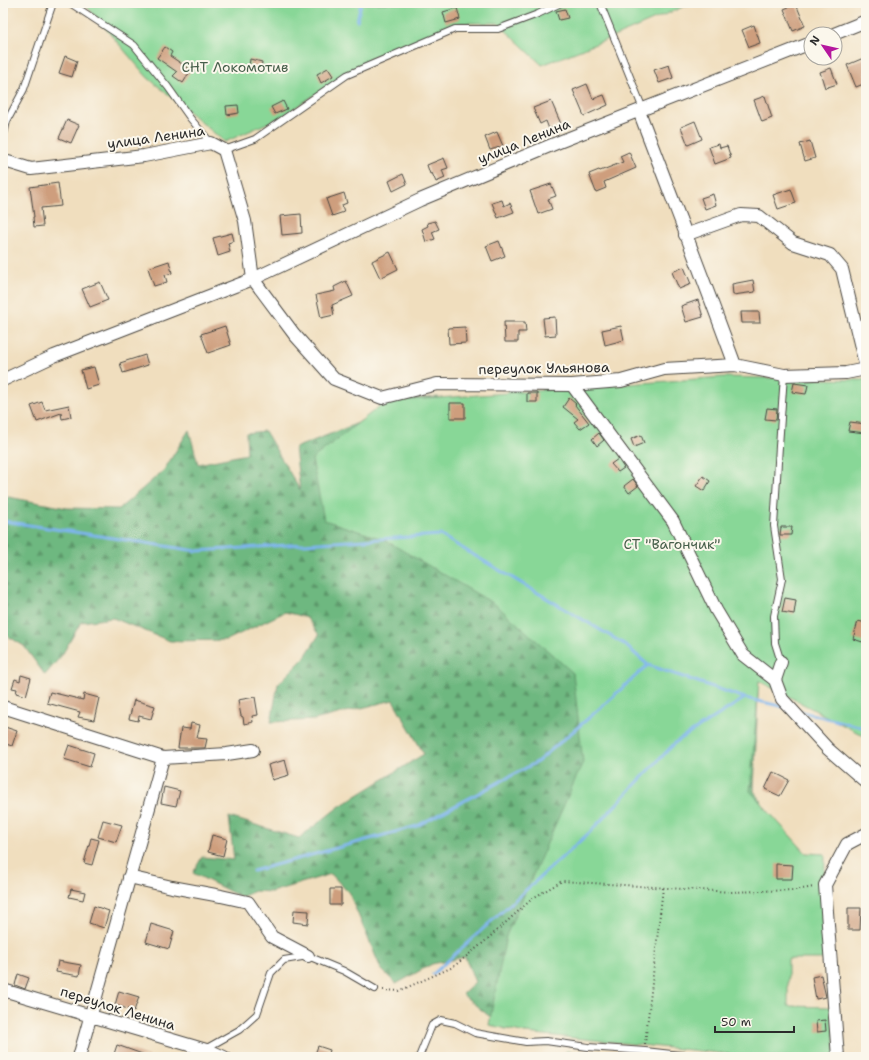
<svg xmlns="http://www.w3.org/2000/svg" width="869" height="1060" viewBox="0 0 869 1060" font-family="'Shantell Sans',sans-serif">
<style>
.forest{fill:url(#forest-firs);stroke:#4c7256}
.green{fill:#88d797;stroke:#5a8161}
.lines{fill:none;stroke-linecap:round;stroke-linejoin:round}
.stream{stroke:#7eb5ed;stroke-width:3}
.building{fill:#ce9e7d}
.lane-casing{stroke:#494641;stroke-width:8}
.street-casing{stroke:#494641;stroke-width:14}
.path{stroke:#494641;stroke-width:2;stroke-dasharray:1 3;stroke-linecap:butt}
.lane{stroke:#fff;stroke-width:6}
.street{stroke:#fff;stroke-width:12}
.labels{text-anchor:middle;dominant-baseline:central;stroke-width:4;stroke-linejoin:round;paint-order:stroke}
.park-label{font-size:14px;fill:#475f4b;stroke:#fbf7ec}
.street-label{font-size:14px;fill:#2b2b2b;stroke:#fbf7ec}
</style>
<defs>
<pattern id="forest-firs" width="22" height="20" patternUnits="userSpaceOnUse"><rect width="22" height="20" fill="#6eb880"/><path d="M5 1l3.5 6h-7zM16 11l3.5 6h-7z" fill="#5b9669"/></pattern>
</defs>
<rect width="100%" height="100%" fill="#fbf7ec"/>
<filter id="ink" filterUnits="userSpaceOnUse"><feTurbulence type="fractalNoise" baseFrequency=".025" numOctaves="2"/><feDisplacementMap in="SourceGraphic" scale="8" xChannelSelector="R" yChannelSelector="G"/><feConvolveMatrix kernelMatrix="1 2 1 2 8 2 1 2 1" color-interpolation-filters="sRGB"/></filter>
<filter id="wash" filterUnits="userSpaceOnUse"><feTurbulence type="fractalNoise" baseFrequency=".012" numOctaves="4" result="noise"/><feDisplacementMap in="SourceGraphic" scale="16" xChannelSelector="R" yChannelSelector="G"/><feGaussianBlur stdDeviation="0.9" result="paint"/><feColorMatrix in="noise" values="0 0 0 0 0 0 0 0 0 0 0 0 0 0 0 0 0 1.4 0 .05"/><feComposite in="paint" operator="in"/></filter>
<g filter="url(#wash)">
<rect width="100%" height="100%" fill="#f0debe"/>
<!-- forest -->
<path class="forest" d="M 566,385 L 716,610 L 758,693 L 754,791 L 779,828 L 573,1020 L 505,1029 L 462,994 L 475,982 L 465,957 L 432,964 L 396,984 L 381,969 L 349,893 L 331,874 L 271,892 L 255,891 L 241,897 L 193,873 L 202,857 L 234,860 L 229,817 L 299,838 L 340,806 L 424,754 L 393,700 L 314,720 L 271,722 L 278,684 L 304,658 L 319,635 L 306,617 L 285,612 L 227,640 L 170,641 L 113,618 L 81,622 L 62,655 L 45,675 L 24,646 L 3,633 L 3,496 L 67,508 L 119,509 L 164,470 L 189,430 L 198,464 L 247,454 L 246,433 L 265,431 L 300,490 L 295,448 L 358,423 L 382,406 L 405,399 L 439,397 L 467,422 L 510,453 L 509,388 L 519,389 L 527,408 L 539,408 L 542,388 Z"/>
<!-- green -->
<path class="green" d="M 84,3 L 692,3 L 611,38 L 542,65 L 498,23 L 461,23 L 435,34 L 369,59 L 281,117 L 225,142 L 147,77 Z
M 723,377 L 862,380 L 866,379 L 866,737 L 759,681 L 750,791 L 806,853 L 825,854 L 823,959 L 788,959 L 788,1006 L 831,1007 L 836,1057 L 757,1057 L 526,1033 L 489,1025 L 506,936 L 583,762 L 573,673 L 496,605 L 383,539 L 324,520 L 312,459 L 385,402 Z
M 566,1051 L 630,1057 L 564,1057 Z"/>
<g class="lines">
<!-- stream -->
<path class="stream" d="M 357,21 L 361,3
M 3,521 L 197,551 L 440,535 L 624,644 L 648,665 L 745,698 L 784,707
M 799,711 L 866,728
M 253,871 L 417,826 L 537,762 L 591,716 L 648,665
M 433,974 L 590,832 L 676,742 L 745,698"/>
</g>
<g id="blocks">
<!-- building -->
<path class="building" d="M 796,4 L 805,26 L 793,31 L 784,9 Z
M 457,8 L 460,19 L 446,23 L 443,12 Z
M 565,9 L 568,18 L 559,20 L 556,11 Z
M 754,25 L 760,43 L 749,47 L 742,30 Z
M 165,47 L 172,52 L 170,56 L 191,70 L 183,83 L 173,76 L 177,72 L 157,58 Z
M 65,56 L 77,61 L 72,77 L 59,73 Z
M 866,57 L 866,83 L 856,87 L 847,65 Z
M 250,59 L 262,62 L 261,70 L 249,67 Z
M 669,65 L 673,78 L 659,83 L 654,70 Z
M 328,68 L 333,76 L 321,83 L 317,74 Z
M 831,68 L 837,84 L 825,88 L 820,72 Z
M 587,84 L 593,99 L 604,95 L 608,105 L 584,116 L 573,90 Z
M 765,96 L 772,118 L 762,122 L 754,100 Z
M 283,101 L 287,109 L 275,114 L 271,107 Z
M 551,101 L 561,124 L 549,129 L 546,121 L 540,124 L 533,108 Z
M 238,105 L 239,113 L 227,115 L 226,106 Z
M 67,120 L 79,125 L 71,143 L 59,138 Z
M 695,121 L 702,139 L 688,145 L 681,127 Z
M 497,132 L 503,146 L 490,150 L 485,137 Z
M 810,141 L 815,158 L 805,161 L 800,144 Z
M 719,144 L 720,148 L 727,146 L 731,158 L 715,164 L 709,147 Z
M 629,152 L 636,168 L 604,182 L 606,188 L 596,192 L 589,174 L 599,170 L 600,171 L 623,162 L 620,156 Z
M 444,158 L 448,168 L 442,170 L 445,178 L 436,182 L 432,173 L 430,174 L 427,165 Z
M 403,174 L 407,184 L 393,191 L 389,181 Z
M 58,183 L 61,206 L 41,208 L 43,226 L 34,227 L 33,217 L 34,217 L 30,187 Z
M 551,184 L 556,196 L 548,199 L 552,209 L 538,214 L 530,191 Z
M 791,189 L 796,203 L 778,209 L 773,195 Z
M 344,193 L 347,203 L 342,205 L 344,212 L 332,216 L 326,199 Z
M 713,194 L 716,205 L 705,209 L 701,198 Z
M 502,200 L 504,206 L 510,203 L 514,212 L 498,218 L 492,203 Z
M 301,214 L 302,233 L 282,235 L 280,216 Z
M 435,221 L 439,229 L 432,232 L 435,239 L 426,242 L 422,229 L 428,226 L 427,223 Z
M 232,233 L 234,241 L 228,243 L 230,252 L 218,256 L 213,238 Z
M 499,241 L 505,256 L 492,261 L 486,246 Z
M 390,252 L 398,269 L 380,278 L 372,261 Z
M 169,261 L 172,273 L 165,275 L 167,282 L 154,286 L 148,268 Z
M 684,267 L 691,284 L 679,289 L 672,272 Z
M 753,280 L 755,292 L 733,295 L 732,284 Z
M 346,281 L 353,296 L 332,305 L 334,315 L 321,318 L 316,295 L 335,291 L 334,287 Z
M 100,282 L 108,300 L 90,307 L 82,289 Z
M 698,300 L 703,317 L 686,322 L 681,306 Z
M 741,312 L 759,312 L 760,323 L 742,323 Z
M 555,317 L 556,335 L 545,336 L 543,318 Z
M 504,322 L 525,322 L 526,332 L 518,332 L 518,342 L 505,342 Z
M 225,326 L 231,345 L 208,353 L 201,334 Z
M 621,326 L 624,340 L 605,345 L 602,330 Z
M 465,327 L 466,343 L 449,344 L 448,328 Z
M 145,355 L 148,365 L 123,373 L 120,363 Z
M 94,367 L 99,385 L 86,389 L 81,370 Z
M 794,383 L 808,385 L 806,394 L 792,392 Z
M 527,393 L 537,393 L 537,402 L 527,402 Z
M 569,398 L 576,404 L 575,405 L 589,423 L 580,429 L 574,422 L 578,419 L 563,407 Z
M 42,402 L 45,410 L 69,405 L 71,417 L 62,419 L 61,413 L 37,422 L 31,406 Z
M 450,403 L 465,403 L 465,418 L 450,418 Z
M 767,408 L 777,409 L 776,420 L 765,419 Z
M 850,422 L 866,424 L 866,433 L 848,431 Z
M 599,433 L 604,440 L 597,446 L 592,439 Z
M 641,435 L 644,443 L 634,447 L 631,439 Z
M 618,459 L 624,468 L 618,472 L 611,464 Z
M 703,476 L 710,481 L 704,491 L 696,486 Z
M 633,479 L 638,486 L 629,493 L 624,486 Z
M 781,527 L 792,527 L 791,535 L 780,535 Z
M 785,598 L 796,600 L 794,614 L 782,612 Z
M 858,621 L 866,623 L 866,643 L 853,639 Z
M 21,675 L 31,678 L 26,696 L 16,693 L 17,689 L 12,688 L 15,679 L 20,681 Z
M 50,692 L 83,700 L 84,694 L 99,698 L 94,720 L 78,717 L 80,712 L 47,703 Z
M 255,697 L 258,715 L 252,716 L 253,722 L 244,724 L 243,717 L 241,716 L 238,700 Z
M 134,700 L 155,706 L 151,719 L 139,716 L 138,721 L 129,719 Z
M 191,723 L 200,725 L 197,738 L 207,739 L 205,748 L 178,748 L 181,728 L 190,729 Z
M 5,727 L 17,731 L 12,746 L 3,743 L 3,734 Z
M 69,745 L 94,753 L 90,767 L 64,759 Z
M 285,760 L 289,775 L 272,780 L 268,765 Z
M 773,772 L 789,780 L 780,796 L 765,789 Z
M 164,787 L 180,791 L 176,806 L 161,803 Z
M 103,820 L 122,825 L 116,842 L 98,837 Z
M 212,835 L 227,839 L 223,856 L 208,852 Z
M 91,838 L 99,840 L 92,865 L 84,863 Z
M 776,864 L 793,865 L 792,879 L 776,879 Z
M 71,889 L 85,892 L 83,900 L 69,897 Z
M 330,889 L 341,889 L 341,905 L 330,905 Z
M 94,906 L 109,911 L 104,928 L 89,923 Z
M 848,908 L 861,908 L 860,930 L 848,930 Z
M 294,910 L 309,911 L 308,924 L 293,922 Z
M 151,924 L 174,931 L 169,949 L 146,942 Z
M 58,961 L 81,965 L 79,976 L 56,972 Z
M 18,974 L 29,978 L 25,989 L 15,985 Z
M 821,975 L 826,997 L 816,999 L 812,977 Z
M 119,991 L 139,997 L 134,1011 L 115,1005 Z
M 825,1020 L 826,1031 L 817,1032 L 816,1021 Z
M 117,1045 L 148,1056 L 148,1057 L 113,1057 Z
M 318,1046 L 330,1050 L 328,1057 L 314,1057 Z"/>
</g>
</g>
<g filter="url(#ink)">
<use href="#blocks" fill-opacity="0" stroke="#494641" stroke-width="1"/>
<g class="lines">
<!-- lane casing -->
<g class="lane-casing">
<path id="lane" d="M 70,3 L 134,45 L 168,87 L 190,118 L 211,143
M 600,3 L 643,109
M 3,138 L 7,121 L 24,89 L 53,3
M 224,150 L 255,139 L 347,75 L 455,29 L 498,29 L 538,14 L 561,3
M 781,662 L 775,643 L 774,616 L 782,579 L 774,526 L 779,446 L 784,375
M 205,1049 L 239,1030 L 257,1014 L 271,973 L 284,960 L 308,956 L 344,971 L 375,989
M 419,1057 L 432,1025 L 441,1020 L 455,1023 L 475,1033 L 526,1042 L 546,1041 L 588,1047 L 645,1051 L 698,1057"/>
</g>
<!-- street casing -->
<g class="street-casing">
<path id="street" d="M 834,34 L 866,21
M 639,111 C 671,196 704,280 735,365
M 8,162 L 31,169 L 144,156 L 211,143 L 224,150 L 245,221 L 253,279 L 294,334 L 334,379 L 382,398 L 437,384 L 572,385 L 621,381 L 664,369 L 735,365 L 784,375 L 846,373 L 866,369
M 685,235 L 741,215 L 759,216 L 793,243 L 830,255 L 842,269 L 866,368
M 3,380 L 54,356 L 253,279 L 420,200 L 559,142 L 811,43
M 572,385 L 673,521 L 716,610 L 743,655 L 775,680 L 782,699 L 828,749 L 866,782
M 775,680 L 781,662
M 3,707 L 163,758 L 227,754 L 253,750
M 129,877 L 172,887 L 221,896 L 248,902 L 272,937 L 308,956
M 3,990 L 213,1052 L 224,1057
M 79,1057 L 163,758
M 838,1057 L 825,885 L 847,844 L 866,834"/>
</g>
<!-- path -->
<path class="path" d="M 383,990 L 399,991 L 453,967 L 483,943 L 533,898 L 562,881 L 730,892 L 796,890 L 814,887
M 645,1044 L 663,888"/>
<!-- lane -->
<use href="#lane" class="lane"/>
<!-- street -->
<use href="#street" class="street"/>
</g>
</g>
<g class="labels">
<!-- park labels -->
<g class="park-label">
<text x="235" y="67">СНТ Локомотив</text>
<text x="672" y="544">СТ "Вагончик"</text>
</g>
<!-- street labels -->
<g class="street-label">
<text transform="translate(156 137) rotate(-8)">улица Ленина</text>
<text transform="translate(524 141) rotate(-22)">улица Ленина</text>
<text transform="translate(544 368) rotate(-1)">переулок Ульянова</text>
<text transform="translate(118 1008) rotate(17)">переулок Ленина</text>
</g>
</g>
<!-- margin -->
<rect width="869" height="1060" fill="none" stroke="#fbf7ec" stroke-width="16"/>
<!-- north arrow -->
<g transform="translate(823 46) rotate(304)"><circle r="19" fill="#fbf7ec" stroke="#a8a59f"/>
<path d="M0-3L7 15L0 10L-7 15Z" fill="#b5179e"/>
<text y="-6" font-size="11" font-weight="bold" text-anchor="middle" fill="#2b2b2b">N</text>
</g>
<!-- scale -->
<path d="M715 1026v6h79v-6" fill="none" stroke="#2b2b2b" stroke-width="2"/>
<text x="721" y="1026" font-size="12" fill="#2b2b2b" stroke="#fbf7ec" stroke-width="3" paint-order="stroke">50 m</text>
</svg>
